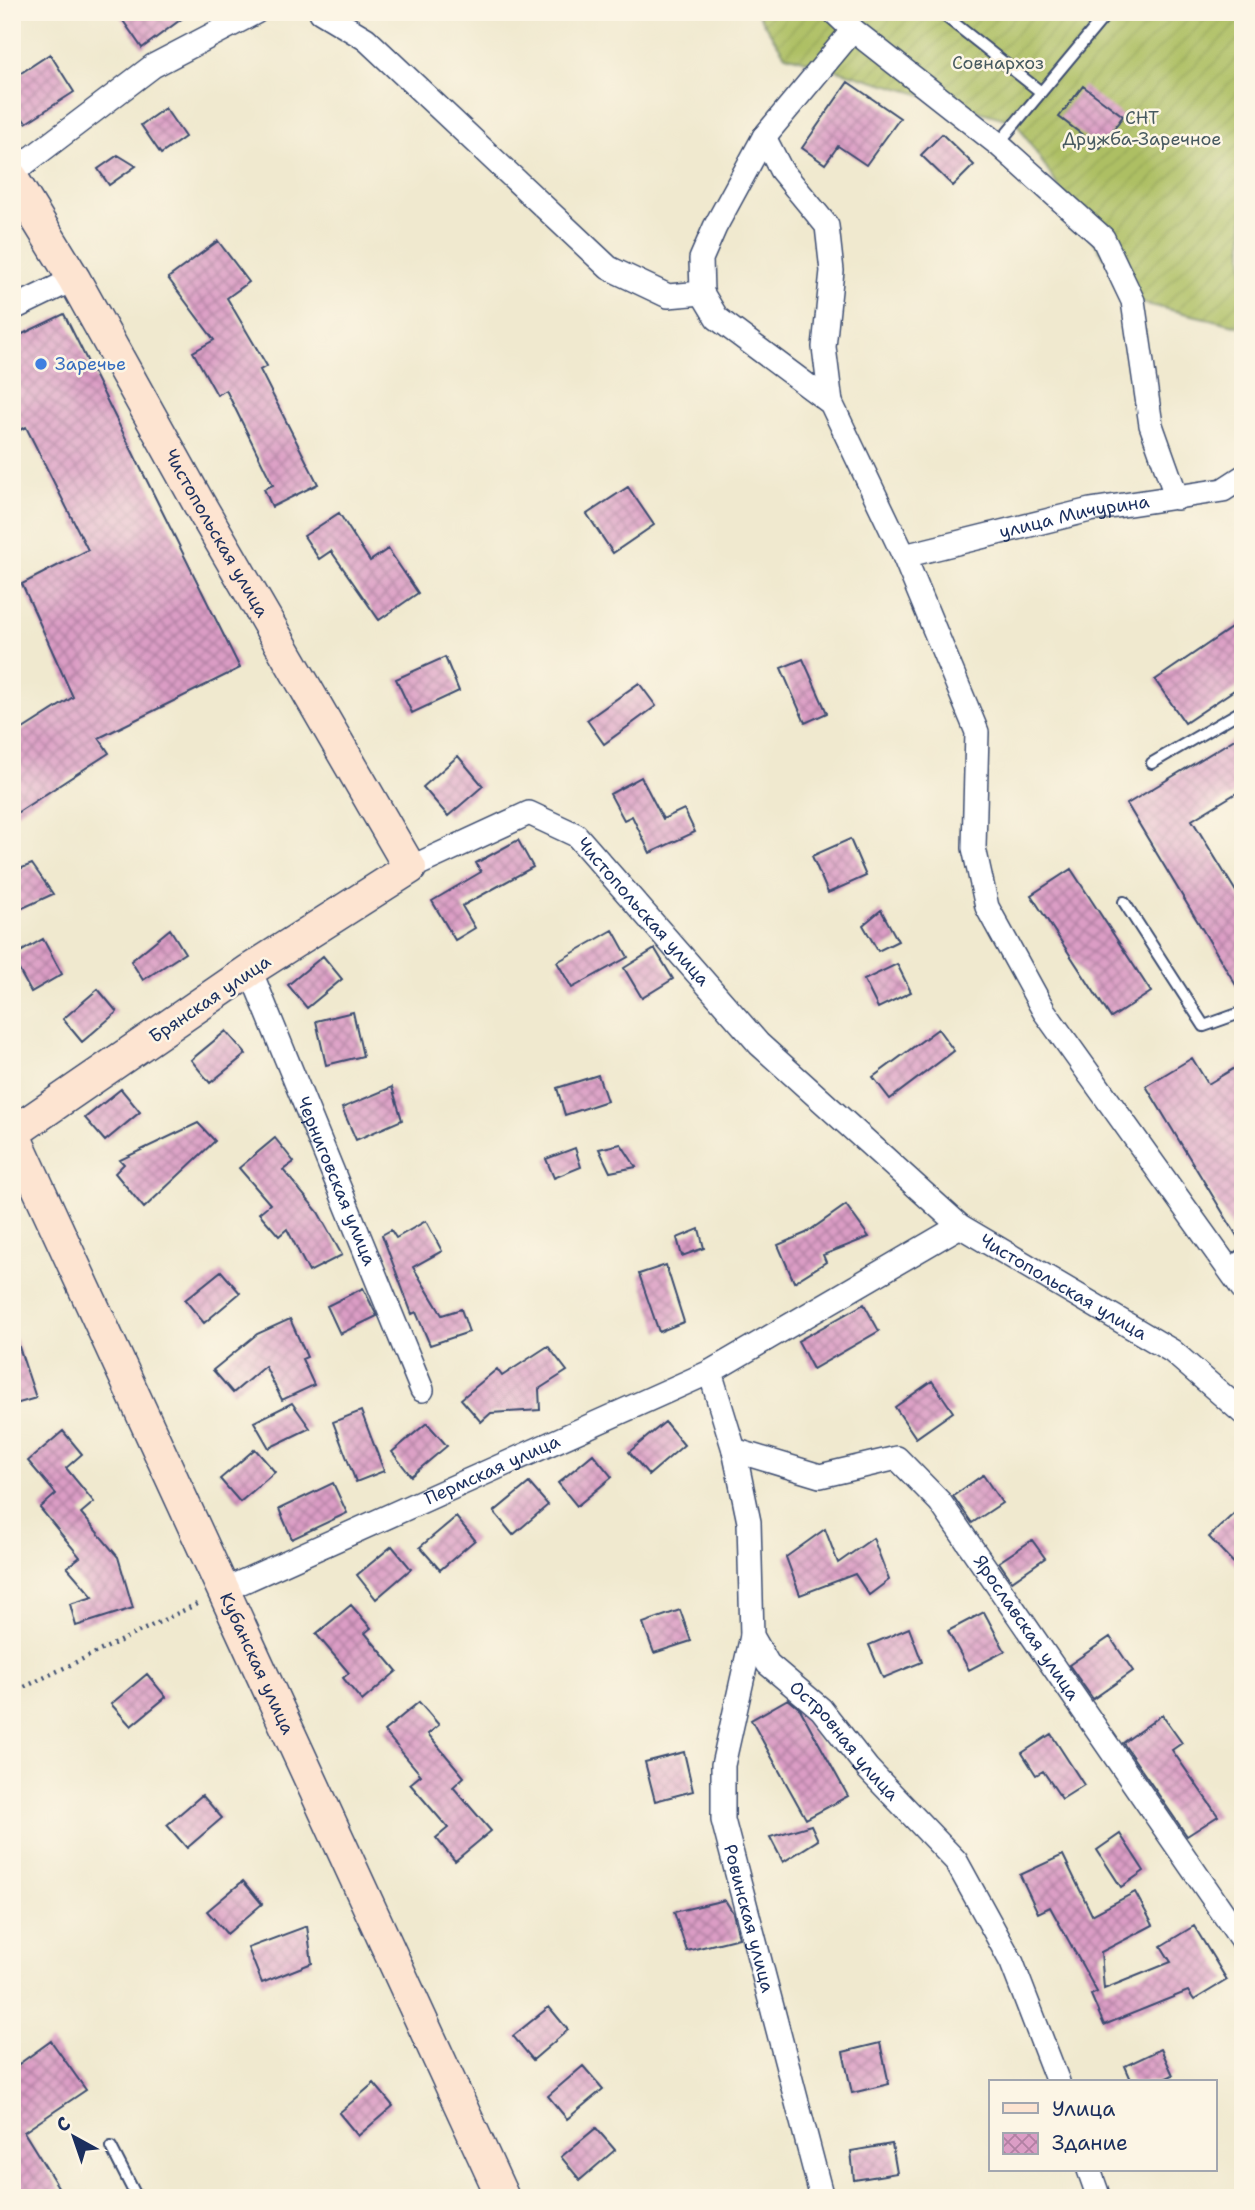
<svg xmlns="http://www.w3.org/2000/svg" width="1255" height="2210" viewBox="0 0 1255 2210" font-family="'Shantell Sans',sans-serif">
<style>
.garden{fill:url(#garden-furrows);stroke:#647760;stroke-width:2}
.building{fill:url(#building-cross-hatch)}
.lines{fill:none;stroke-linecap:round;stroke-linejoin:round}
.lane-casing{stroke:#3b4b6f;stroke-width:14}
.street-casing{stroke:#3b4b6f;stroke-width:26}
.secondary-casing{stroke:#3b4b6f;stroke-width:35}
.path{stroke:#3b4b6f;stroke-width:4.5;stroke-dasharray:2 5;stroke-linecap:butt}
.lane{stroke:#fff;stroke-width:10}
.street{stroke:#fff;stroke-width:23}
.secondary{stroke:#fde4d1;stroke-width:32}
.shop-dot{fill:#3f7fe0;stroke:#fcf5e5;stroke-width:2.5}
.labels{text-anchor:middle;dominant-baseline:central;stroke-width:5;stroke-linejoin:round;paint-order:stroke}
.park-label{font-size:18px;fill:#475a60;stroke:#fcf5e5}
.shop-label{font-size:18px;fill:#366cbe;stroke:#fcf5e5;text-anchor:start}
.street-label{font-size:18px;fill:#1b2f5e;stroke:#fcf5e5}
</style>
<defs>
<pattern id="garden-furrows" width="10" height="10" patternUnits="userSpaceOnUse" patternTransform="scale(1.75)"><rect width="10" height="10" fill="#adbf63"/><path d="M-1 1l2-2M0 10L10 0M9 11l2-2" fill="none" stroke="#94a458"/></pattern>
<pattern id="building-cross-hatch" width="8" height="8" patternUnits="userSpaceOnUse" patternTransform="scale(1.75)"><rect width="8" height="8" fill="#db9dc5"/><path d="M0 0l8 8M0 8l8-8" fill="none" stroke="#b180a3"/></pattern>
</defs>
<rect width="100%" height="100%" fill="#fcf5e5"/>
<filter id="ink" filterUnits="userSpaceOnUse"><feTurbulence type="fractalNoise" baseFrequency=".0143" numOctaves="2"/><feDisplacementMap in="SourceGraphic" scale="14" xChannelSelector="R" yChannelSelector="G"/><feConvolveMatrix kernelMatrix="1 2 1 2 8 2 1 2 1" color-interpolation-filters="sRGB"/></filter>
<filter id="wash" filterUnits="userSpaceOnUse"><feTurbulence type="fractalNoise" baseFrequency=".00686" numOctaves="4" result="noise"/><feDisplacementMap in="SourceGraphic" scale="28" xChannelSelector="R" yChannelSelector="G"/><feGaussianBlur stdDeviation="1.57" result="paint"/><feColorMatrix in="noise" values="0 0 0 0 0 0 0 0 0 0 0 0 0 0 0 0 0 1.4 0 .05"/><feComposite in="paint" operator="in"/></filter>
<g filter="url(#wash)">
<rect width="100%" height="100%" fill="#f0e9cf"/>
<!-- garden -->
<path class="garden" d="M 756,12 L 1243,12 L 1243,327 L 1133,301 L 1016,122 L 785,55 Z"/>
<g id="blocks">
<!-- building -->
<path class="building" d="M 117,12 L 191,12 L 142,48 Z
M 50,54 L 74,92 L 26,123 L 12,103 L 12,79 Z
M 848,82 L 900,118 L 866,165 L 838,146 L 825,164 L 802,148 Z
M 1083,86 L 1123,116 L 1100,148 L 1059,117 Z
M 165,108 L 185,137 L 161,154 L 141,125 Z
M 942,134 L 974,165 L 953,186 L 921,155 Z
M 118,155 L 136,166 L 109,185 L 98,169 Z
M 218,241 L 249,282 L 227,298 L 267,366 L 260,370 L 318,484 L 272,507 L 264,489 L 273,485 L 226,390 L 217,395 L 193,352 L 214,340 L 168,278 Z
M 64,314 L 240,668 L 99,738 L 109,753 L 12,816 L 12,736 L 73,697 L 22,584 L 88,550 L 26,427 L 12,434 L 12,339 Z
M 628,487 L 654,525 L 613,553 L 587,514 Z
M 339,513 L 370,561 L 388,549 L 418,593 L 379,620 L 331,551 L 319,559 L 304,536 Z
M 1243,620 L 1243,684 L 1185,723 L 1155,680 Z
M 445,657 L 459,691 L 412,713 L 396,679 Z
M 803,659 L 827,713 L 805,723 L 781,668 Z
M 639,683 L 656,706 L 604,744 L 587,720 Z
M 1243,734 L 1243,789 L 1192,820 L 1243,903 L 1243,997 L 1127,804 Z
M 458,756 L 483,786 L 448,816 L 423,787 Z
M 641,777 L 663,819 L 684,809 L 695,832 L 650,853 L 632,816 L 624,820 L 610,794 Z
M 850,839 L 866,876 L 828,893 L 812,856 Z
M 518,840 L 533,867 L 462,906 L 475,928 L 455,940 L 432,901 L 481,872 L 476,863 Z
M 32,864 L 53,894 L 12,913 L 12,872 Z
M 1071,869 L 1151,992 L 1111,1018 L 1031,895 Z
M 881,910 L 898,941 L 878,951 L 863,925 Z
M 170,929 L 185,953 L 143,980 L 131,961 Z
M 613,930 L 628,957 L 572,988 L 557,962 Z
M 43,939 L 62,974 L 31,992 L 12,957 Z
M 655,949 L 673,979 L 642,998 L 624,968 Z
M 323,956 L 342,979 L 307,1008 L 288,985 Z
M 897,964 L 911,992 L 878,1008 L 864,980 Z
M 98,989 L 117,1012 L 82,1042 L 63,1019 Z
M 353,1012 L 363,1056 L 326,1065 L 316,1021 Z
M 938,1029 L 954,1051 L 890,1099 L 873,1077 Z
M 226,1031 L 246,1054 L 210,1083 L 191,1060 Z
M 1192,1058 L 1208,1084 L 1243,1063 L 1243,1246 L 1146,1086 Z
M 598,1075 L 607,1101 L 565,1115 L 557,1088 Z
M 392,1087 L 402,1120 L 356,1140 L 342,1108 Z
M 121,1089 L 140,1112 L 105,1141 L 85,1118 Z
M 198,1123 L 215,1141 L 144,1208 L 115,1173 L 124,1164 L 120,1160 Z
M 275,1138 L 294,1162 L 283,1170 L 318,1212 L 342,1255 L 309,1272 L 287,1229 L 279,1236 L 259,1213 L 270,1204 L 239,1168 Z
M 621,1144 L 636,1167 L 610,1172 L 599,1149 Z
M 575,1148 L 581,1167 L 554,1178 L 546,1159 Z
M 846,1205 L 869,1237 L 823,1255 L 826,1262 L 794,1282 L 778,1245 L 806,1233 Z
M 426,1221 L 442,1251 L 413,1267 L 442,1315 L 461,1309 L 469,1332 L 430,1345 L 416,1312 L 412,1314 L 382,1235 L 391,1230 L 396,1238 Z
M 699,1229 L 704,1248 L 682,1256 L 677,1238 Z
M 666,1265 L 684,1322 L 659,1332 L 639,1274 Z
M 221,1271 L 240,1293 L 204,1323 L 185,1300 Z
M 363,1288 L 377,1316 L 340,1334 L 327,1306 Z
M 864,1304 L 879,1331 L 813,1369 L 798,1341 Z
M 290,1319 L 307,1357 L 302,1359 L 314,1385 L 282,1400 L 265,1366 L 233,1393 L 213,1370 L 257,1334 Z
M 16,1338 L 36,1398 L 12,1405 L 12,1339 Z
M 548,1346 L 567,1371 L 539,1389 L 540,1410 L 491,1413 L 481,1422 L 461,1399 L 497,1369 L 502,1376 Z
M 932,1381 L 953,1412 L 916,1438 L 895,1407 Z
M 292,1403 L 310,1428 L 269,1448 L 254,1422 Z
M 361,1411 L 384,1471 L 356,1482 L 333,1422 Z
M 665,1422 L 684,1445 L 649,1475 L 629,1452 Z
M 427,1423 L 447,1446 L 411,1476 L 392,1452 Z
M 63,1431 L 82,1454 L 66,1468 L 94,1502 L 81,1513 L 118,1557 L 133,1608 L 76,1626 L 70,1604 L 93,1597 L 67,1567 L 80,1557 L 40,1508 L 56,1494 L 28,1461 Z
M 255,1449 L 275,1472 L 240,1502 L 220,1479 Z
M 593,1454 L 612,1477 L 577,1506 L 558,1483 Z
M 983,1475 L 1002,1503 L 972,1523 L 953,1496 Z
M 333,1483 L 347,1513 L 292,1539 L 279,1509 Z
M 529,1483 L 548,1505 L 513,1535 L 494,1512 Z
M 1243,1505 L 1243,1573 L 1209,1537 Z
M 456,1517 L 475,1540 L 440,1570 L 420,1547 Z
M 825,1529 L 838,1563 L 873,1538 L 889,1580 L 869,1595 L 855,1574 L 800,1595 L 786,1557 Z
M 1032,1540 L 1045,1558 L 1012,1581 L 999,1562 Z
M 392,1546 L 411,1569 L 376,1599 L 357,1575 Z
M 351,1605 L 371,1628 L 365,1633 L 397,1671 L 362,1701 L 343,1678 L 349,1673 L 316,1634 Z
M 680,1610 L 691,1641 L 654,1653 L 643,1623 Z
M 984,1612 L 1005,1651 L 969,1670 L 948,1631 Z
M 909,1628 L 922,1662 L 883,1678 L 869,1645 Z
M 1110,1637 L 1133,1671 L 1093,1699 L 1069,1665 Z
M 147,1674 L 166,1697 L 131,1726 L 111,1704 Z
M 788,1699 L 800,1709 L 848,1796 L 806,1819 L 751,1720 Z
M 419,1702 L 439,1725 L 428,1734 L 464,1777 L 453,1787 L 491,1831 L 455,1861 L 436,1838 L 448,1828 L 410,1784 L 421,1775 L 384,1731 Z
M 1162,1715 L 1182,1743 L 1172,1750 L 1218,1816 L 1187,1836 L 1123,1743 Z
M 1051,1734 L 1084,1785 L 1062,1799 L 1043,1771 L 1036,1775 L 1022,1753 Z
M 684,1752 L 693,1791 L 655,1801 L 645,1762 Z
M 202,1795 L 222,1818 L 187,1848 L 167,1825 Z
M 811,1825 L 818,1840 L 783,1862 L 770,1837 Z
M 1120,1834 L 1144,1871 L 1121,1887 L 1097,1850 Z
M 1063,1855 L 1092,1915 L 1135,1892 L 1153,1925 L 1101,1952 L 1104,1989 L 1171,1962 L 1161,1946 L 1194,1926 L 1227,1980 L 1194,2000 L 1188,1991 L 1104,2025 L 1091,1995 L 1097,1992 L 1050,1907 L 1038,1913 L 1020,1875 Z
M 243,1881 L 262,1904 L 227,1934 L 207,1911 Z
M 725,1900 L 733,1913 L 739,1938 L 687,1951 L 674,1912 Z
M 307,1926 L 312,1963 L 262,1983 L 248,1948 Z
M 549,2007 L 568,2030 L 533,2060 L 513,2036 Z
M 51,2041 L 86,2090 L 24,2132 L 65,2198 L 12,2198 L 12,2069 Z
M 880,2043 L 889,2084 L 852,2093 L 843,2052 Z
M 1161,2049 L 1173,2075 L 1158,2082 L 1132,2082 L 1125,2066 Z
M 583,2066 L 603,2089 L 567,2119 L 548,2096 Z
M 374,2083 L 393,2106 L 358,2136 L 339,2113 Z
M 596,2128 L 615,2150 L 580,2180 L 561,2157 Z
M 892,2144 L 897,2173 L 854,2180 L 851,2151 Z"/>
</g>
</g>
<g filter="url(#ink)">
<use href="#blocks" fill-opacity="0" stroke="#3b4b6f" stroke-width="2"/>
<g class="lines">
<!-- lane casing -->
<g class="lane-casing">
<path id="lane" d="M 940,12 L 1041,92
M 998,144 L 1108,12
M 1152,763 L 1243,710
M 1124,902 L 1204,1026 L 1243,1012
M 1226,1265 L 1243,1254
M 111,2147 L 137,2198"/>
</g>
<!-- street casing -->
<g class="street-casing">
<g id="street">
<path d="M 321,12 L 366,39 L 609,268 L 668,296 L 702,293"/>
<path d="M 834,12 L 853,30 L 764,137 L 715,227 L 701,259 L 702,293 L 717,318 L 831,403 L 904,556 L 977,732 L 974,848 L 987,907 L 1044,1011 L 1243,1289"/>
<path d="M 853,30 L 998,144 L 1103,238 L 1133,301 L 1151,425 L 1177,498"/>
<path d="M 764,137 L 781,170 L 827,226 L 832,271 L 824,347 L 831,403"/>
<path d="M 12,173 L 153,66 L 256,12"/>
<path d="M 12,309 L 74,279"/>
<path id="s1" d="M 904,556 L 1090,510 L 1223,490 L 1243,477"/>
<path id="s2" d="M 410,868 L 529,813 L 576,835 L 759,1044 L 960,1226 L 1172,1351 L 1243,1413"/>
<path id="s3" d="M 250,970 L 422,1390"/>
<path id="s4" d="M 710,1372 L 734,1450 L 749,1522 L 752,1636 L 768,1664 L 821,1709 L 868,1769 L 956,1861 L 1012,1963 L 1058,2082"/>
<path id="s5" d="M 734,1450 L 820,1476 L 897,1458 L 940,1502 L 1243,1942"/>
<path id="s6" d="M 224,1590 L 710,1372 L 960,1226"/>
<path id="s7" d="M 752,1636 L 723,1765 L 723,1820 L 822,2198"/>
<path d="M 1089,2170 L 1099,2198"/>
</g>
</g>
<!-- secondary casing -->
<g class="secondary-casing">
<g id="secondary">
<path id="s8" d="M 12,178 L 74,279 L 198,502 L 410,868 L 250,970 L 13,1133 L 503,2198"/>
</g>
</g>
<!-- path -->
<path class="path" d="M 12,1693 L 201,1602"/>
<!-- lane -->
<use href="#lane" class="lane"/>
<!-- street -->
<use href="#street" class="street"/>
<!-- secondary -->
<use href="#secondary" class="secondary"/>
</g>
</g>
<!-- markers -->
<circle class="shop-dot" cx="41" cy="364" r="7"/>
<g class="labels">
<!-- park labels -->
<g class="park-label">
<text x="998" y="63">Совнархоз</text>
<text x="1142" y="118">СНТ<tspan x="1142" dy="21">Дружба-Заречное</tspan></text>
</g>
<!-- shop labels -->
<g class="shop-label">
<text x="55" y="364">Заречье</text>
</g>
<!-- street labels -->
<g class="street-label">
<text stroke="none"><textPath href="#s1" startOffset="175">улица Мичурина</textPath></text>
<text stroke="none"><textPath href="#s8" startOffset="410">Чистопольская улица</textPath></text>
<text stroke="none"><textPath href="#s2" startOffset="285">Чистопольская улица</textPath></text>
<text transform="translate(210 999) rotate(-34)">Брянская улица</text>
<text stroke="none"><textPath href="#s3" startOffset="228">Черниговская улица</textPath></text>
<text stroke="none"><textPath href="#s2" startOffset="852">Чистопольская улица</textPath></text>
<text stroke="none"><textPath href="#s6" startOffset="294">Пермская улица</textPath></text>
<text stroke="none"><textPath href="#s5" startOffset="383">Ярославская улица</textPath></text>
<text stroke="none"><textPath href="#s8" startOffset="1858">Кубанская улица</textPath></text>
<text stroke="none"><textPath href="#s4" startOffset="410">Островная улица</textPath></text>
<text stroke="none"><textPath href="#s7" startOffset="289">Ровинская улица</textPath></text>
</g>
</g>
<!-- margin -->
<rect width="1255" height="2210" fill="none" stroke="#fcf5e5" stroke-width="42"/>
<!-- legend -->
<rect x="989" y="2080" width="228" height="91" fill="#fcf5e5" stroke="#a2a6af" stroke-width="2"/>
<rect x="1003" y="2103" width="35" height="10" fill="#fde4d1" stroke="#a2a6af" stroke-width="2"/>
<text x="1052" y="2116" font-size="21" fill="#1b2f5e">Улица</text>
<rect x="1003" y="2133" width="35" height="21" fill="url(#building-cross-hatch)" stroke="#a2a6af" stroke-width="2"/>
<text x="1052" y="2150" font-size="21" fill="#1b2f5e">Здание</text>
<!-- north arrow -->
<g transform="translate(74 2137) rotate(320)" stroke="#fcf5e5" stroke-width="5" paint-order="stroke">
<path d="M0-5L12 26L0 18L-12 26Z" fill="#1b2f5e"/>
<text y="-10" font-size="19" font-weight="bold" text-anchor="middle" fill="#1b2f5e">С</text>
</g>
</svg>
